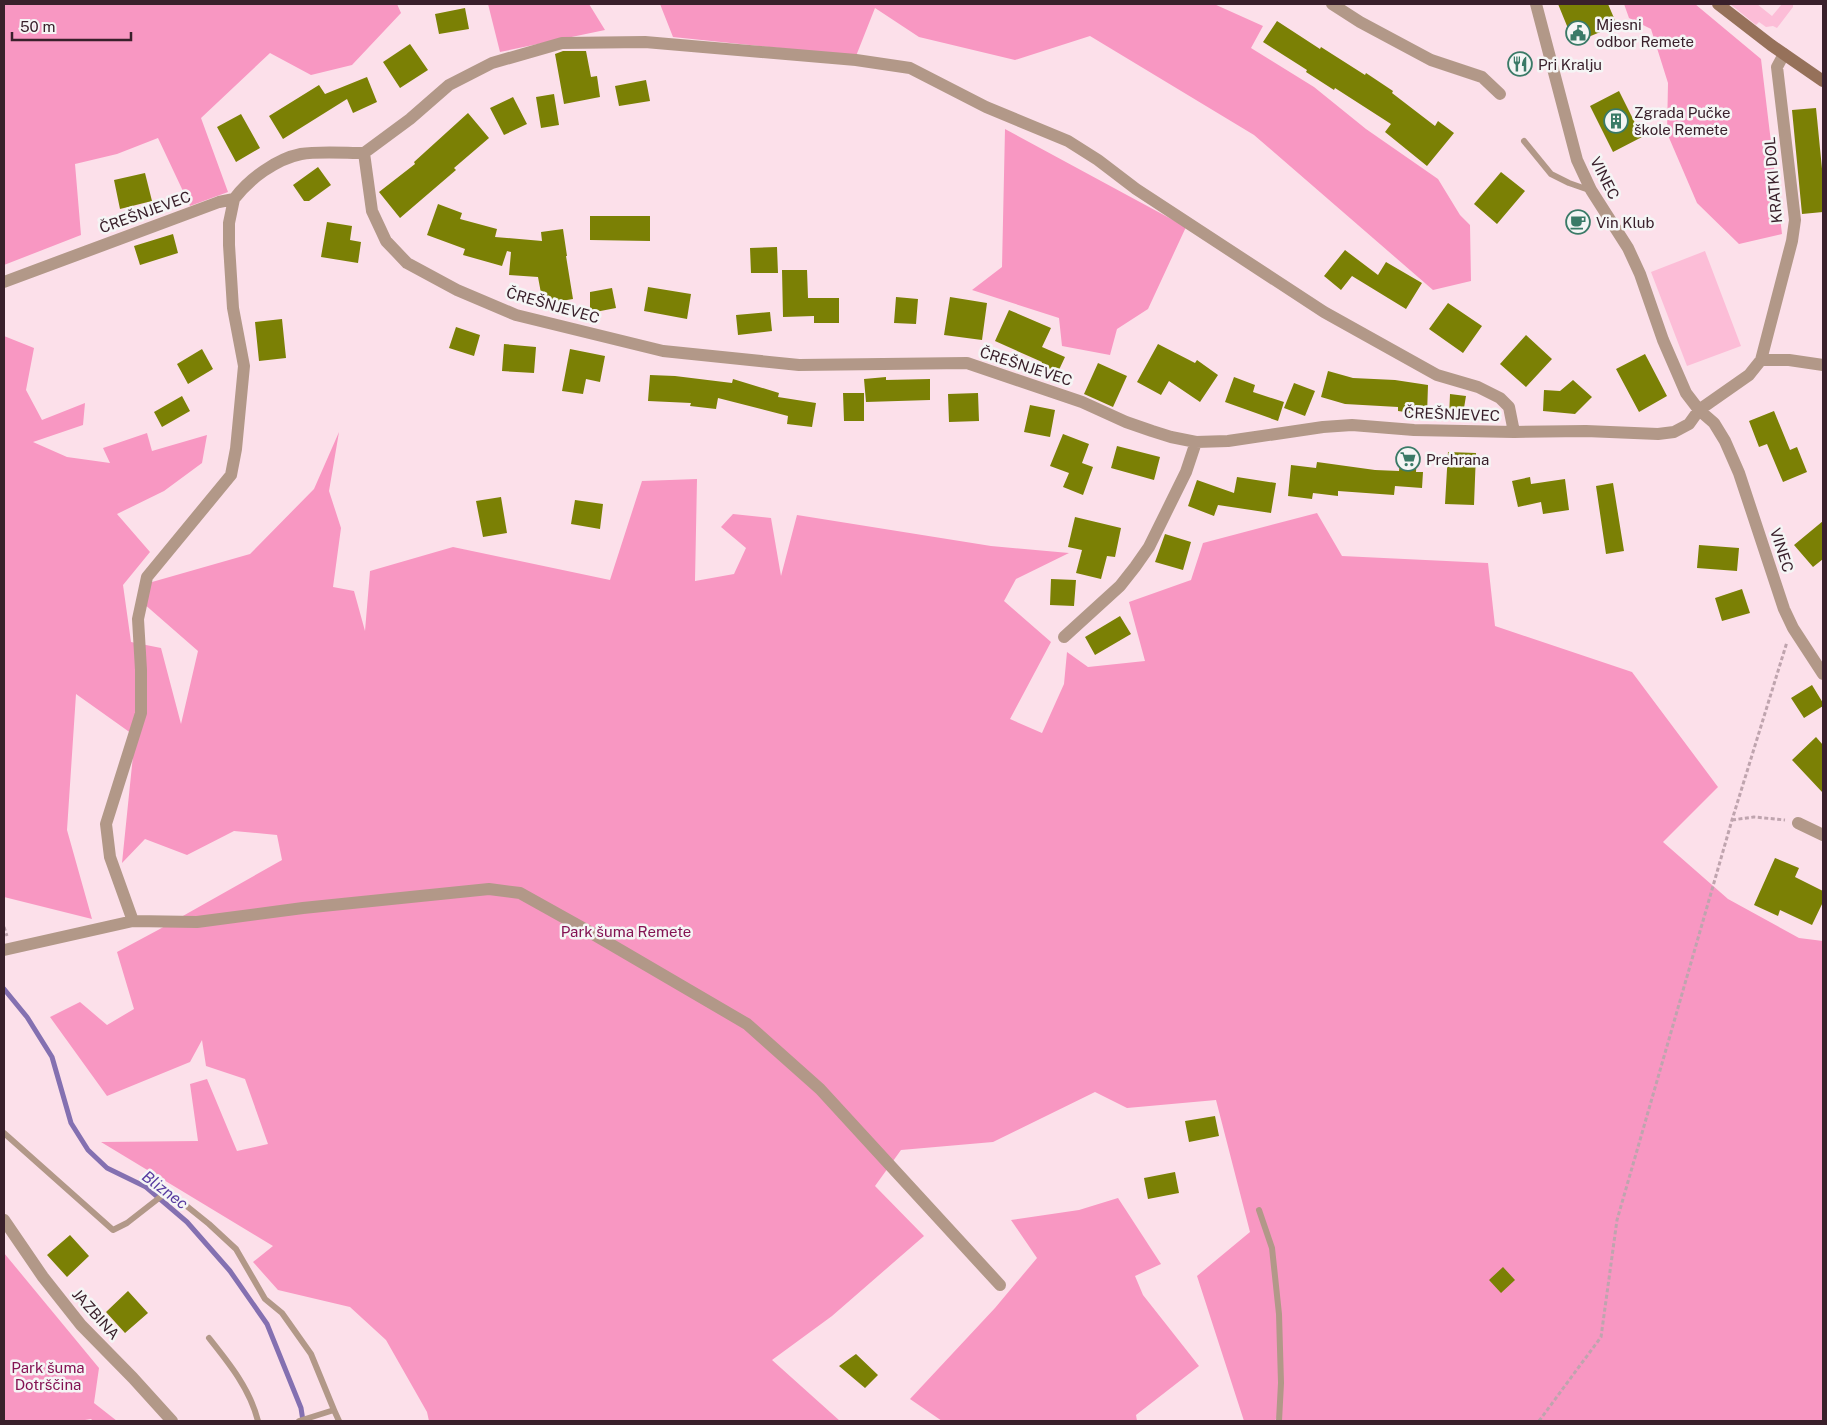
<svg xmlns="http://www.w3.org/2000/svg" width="1827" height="1425" viewBox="0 0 1827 1425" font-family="'Public Sans',sans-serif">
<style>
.green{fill:#fcbdd7}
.forest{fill:#f897c2}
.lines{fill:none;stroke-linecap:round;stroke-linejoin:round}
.stream{stroke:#8470b1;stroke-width:5}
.building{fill:#7b8005}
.path{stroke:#bfa4ae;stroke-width:3;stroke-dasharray:4 2.5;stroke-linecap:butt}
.service{stroke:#b29888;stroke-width:6}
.minor{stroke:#b29888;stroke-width:12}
.tertiary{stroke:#b29888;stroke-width:12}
.secondary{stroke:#96715a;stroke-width:12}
.labels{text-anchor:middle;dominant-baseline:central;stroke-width:5;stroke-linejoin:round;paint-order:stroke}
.poi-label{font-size:15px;fill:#39202b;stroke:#f5f5f5;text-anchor:start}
.street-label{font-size:15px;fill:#39202b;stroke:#f5f5f5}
.park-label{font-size:15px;fill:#841353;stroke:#f5f5f5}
.water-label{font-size:16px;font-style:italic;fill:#583ba0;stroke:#f5f5f5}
</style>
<rect width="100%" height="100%" fill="#fce0ea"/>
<!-- green -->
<path class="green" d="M 1730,4 L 1757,4 L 1772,16 L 1782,4 L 1793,4 L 1793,7 L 1777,28 L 1773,26 L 1766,27 L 1759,22 L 1756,25 Z
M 1705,251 L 1741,346 L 1687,366 L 1651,272 Z"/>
<!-- forest -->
<path class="forest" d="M 4,4 L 397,4 L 401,13 L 352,65 L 311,75 L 270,53 L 201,118 L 228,192 L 190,206 L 158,138 L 117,154 L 75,164 L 81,235 L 4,265 Z
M 488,4 L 589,4 L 605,30 L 500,52 Z
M 660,4 L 1214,4 L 1263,26 L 1251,48 L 1314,87 L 1366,129 L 1438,179 L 1460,215 L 1470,225 L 1471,281 L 1433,290 L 1254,135 L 1090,36 L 1015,60 L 919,37 L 875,8 L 856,56 L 673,37 Z
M 1624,4 L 1695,4 L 1761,59 L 1782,234 L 1739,244 L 1697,203 L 1667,133 L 1668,83 L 1651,29 L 1629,18 Z
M 1005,129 L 1186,227 L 1148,309 L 1117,329 L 1110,355 L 1062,346 L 1059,318 L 972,290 L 1002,267 Z
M 4,336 L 34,348 L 26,390 L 42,420 L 85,403 L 83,425 L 33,442 L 67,457 L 110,463 L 103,448 L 147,433 L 152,451 L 207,435 L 202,463 L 164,491 L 117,514 L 150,552 L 123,585 L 131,642 L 161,648 L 181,724 L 198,651 L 143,603 L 145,584 L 250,554 L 314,489 L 339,432 L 329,491 L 341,528 L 333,587 L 354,591 L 365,631 L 370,571 L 453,547 L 610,580 L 642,481 L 697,479 L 695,581 L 734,574 L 746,548 L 721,527 L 733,514 L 771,518 L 781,576 L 797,515 L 991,546 L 1069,553 L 1016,579 L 1004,601 L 1051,642 L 1010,719 L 1042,733 L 1064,684 L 1067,652 L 1088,667 L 1145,661 L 1129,602 L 1191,580 L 1203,543 L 1317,513 L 1342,556 L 1488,563 L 1495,626 L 1632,672 L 1718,787 L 1663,842 L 1728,899 L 1799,938 L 1823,941 L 1823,1421 L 1281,1421 L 1280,1411 L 1275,1421 L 1244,1421 L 1197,1276 L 1250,1232 L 1216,1100 L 1127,1108 L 1095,1092 L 993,1142 L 901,1150 L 875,1186 L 924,1236 L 832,1316 L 772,1360 L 840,1421 L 429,1421 L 427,1412 L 386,1340 L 350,1307 L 278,1290 L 253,1262 L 273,1246 L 101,1142 L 198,1141 L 190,1084 L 207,1079 L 237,1151 L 268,1144 L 245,1079 L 206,1066 L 202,1040 L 190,1062 L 107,1096 L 50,1017 L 80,1002 L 107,1025 L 134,1009 L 117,952 L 158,930 L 282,860 L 277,835 L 234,831 L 187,855 L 145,839 L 122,863 L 135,736 L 76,694 L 67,830 L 92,919 L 4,897 L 5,845 L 4,843 Z
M 1118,1198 L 1161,1264 L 1135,1276 L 1143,1295 L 1199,1366 L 1136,1415 L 1137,1421 L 942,1421 L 910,1399 L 995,1308 L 1037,1258 L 1011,1220 L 1079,1210 Z
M 4,1253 L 99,1368 L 94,1403 L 117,1421 L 93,1421 L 91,1419 L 79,1421 L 4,1421 Z"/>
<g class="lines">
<!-- stream -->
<path class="stream" d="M 4,989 L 27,1017 L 52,1057 L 71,1123 L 88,1150 L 107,1168 L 146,1187 L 187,1222 L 230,1271 L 267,1324 L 301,1408 L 303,1421"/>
</g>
<!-- building -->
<path class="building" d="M 1558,4 L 1608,4 L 1617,25 L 1574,43 Z
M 465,8 L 469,29 L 439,34 L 435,14 Z
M 1277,21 L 1320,49 L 1321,47 L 1365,75 L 1366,73 L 1393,91 L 1392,93 L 1435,126 L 1438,121 L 1454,133 L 1427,166 L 1385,132 L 1391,124 L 1335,88 L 1334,90 L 1306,72 L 1307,70 L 1263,42 Z
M 410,44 L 428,70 L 400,88 L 383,62 Z
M 563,51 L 586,51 L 591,77 L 597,76 L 600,97 L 564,104 L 555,54 Z
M 367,77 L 377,102 L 353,113 L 347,99 L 283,139 L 269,116 L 319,85 L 325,94 Z
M 646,80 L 650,101 L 619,106 L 615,86 Z
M 1619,91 L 1642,137 L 1613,152 L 1590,106 Z
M 554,94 L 559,125 L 541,128 L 536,97 Z
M 513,97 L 527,124 L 504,135 L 490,108 Z
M 1816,108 L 1823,179 L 1823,212 L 1802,214 L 1792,110 Z
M 468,113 L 489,138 L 454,168 L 456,170 L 400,218 L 379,192 L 415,164 L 414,162 Z
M 241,114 L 260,148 L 236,162 L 217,127 Z
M 318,167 L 331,185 L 309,201 L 304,201 L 293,185 Z
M 1501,172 L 1525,191 L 1497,224 L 1474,204 Z
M 145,173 L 152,201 L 120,209 L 114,180 Z
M 438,204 L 462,213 L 460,219 L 497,229 L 495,237 L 542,241 L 541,232 L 563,229 L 567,256 L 566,256 L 573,299 L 543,304 L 538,277 L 509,275 L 511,252 L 507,251 L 502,266 L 463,255 L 465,249 L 427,235 Z
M 590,216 L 650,216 L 650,241 L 590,240 Z
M 327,222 L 352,226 L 350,240 L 361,242 L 358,263 L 321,257 Z
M 173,234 L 178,253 L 140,265 L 134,246 Z
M 777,247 L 778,273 L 751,273 L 750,248 Z
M 1345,250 L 1378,275 L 1386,262 L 1422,283 L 1406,309 L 1352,276 L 1341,290 L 1324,276 Z
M 782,270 L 807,270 L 808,298 L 839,298 L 839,323 L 814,323 L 814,316 L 783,317 Z
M 648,287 L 691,294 L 687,319 L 644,311 Z
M 612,288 L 616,308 L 590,313 L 590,292 Z
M 896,297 L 918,299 L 916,324 L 894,323 Z
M 950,297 L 987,303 L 982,340 L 944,335 Z
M 1448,303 L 1482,326 L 1463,353 L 1429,329 Z
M 1009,310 L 1051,328 L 1042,347 L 1065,357 L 1058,372 L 1041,365 L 1042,362 L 995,341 Z
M 770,312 L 772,331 L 738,335 L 736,315 Z
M 282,319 L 286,358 L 259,361 L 255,322 Z
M 456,327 L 480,335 L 474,356 L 449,348 Z
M 1526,335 L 1552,359 L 1526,387 L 1500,364 Z
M 504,344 L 536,347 L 534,373 L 502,371 Z
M 1158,344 L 1195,363 L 1197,360 L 1218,375 L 1200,402 L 1169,381 L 1161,395 L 1137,382 Z
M 202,349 L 213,369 L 188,384 L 177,364 Z
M 570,349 L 605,356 L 600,382 L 586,379 L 583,394 L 562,391 Z
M 1645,354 L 1667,396 L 1639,412 L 1616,369 Z
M 1098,363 L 1127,376 L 1113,407 L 1084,394 Z
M 1328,371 L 1353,378 L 1395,380 L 1428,385 L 1427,415 L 1398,411 L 1398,407 L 1345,404 L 1321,397 Z
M 650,375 L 675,376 L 732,383 L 733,379 L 779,393 L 778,397 L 816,403 L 812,427 L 787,424 L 788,416 L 718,398 L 716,409 L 690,406 L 691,403 L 648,401 Z
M 886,377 L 886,380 L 930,379 L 930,400 L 866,402 L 864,379 Z
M 1234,377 L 1255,385 L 1253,392 L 1284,402 L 1278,421 L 1225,402 Z
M 1573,380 L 1592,397 L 1575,414 L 1543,411 L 1544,390 L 1560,391 Z
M 1294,383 L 1315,391 L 1305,416 L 1284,408 Z
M 843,393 L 864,393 L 864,421 L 844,421 Z
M 978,393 L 979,421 L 949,422 L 948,394 Z
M 1450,394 L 1466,396 L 1462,420 L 1449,418 Z
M 182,396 L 190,411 L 162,427 L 154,412 Z
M 1030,405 L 1055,410 L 1050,437 L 1024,432 Z
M 1774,411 L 1790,450 L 1797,447 L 1807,472 L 1783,482 L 1767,444 L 1759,447 L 1749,421 Z
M 1063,434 L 1089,444 L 1082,463 L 1093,467 L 1083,495 L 1063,487 L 1069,473 L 1050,466 Z
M 1117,446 L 1160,457 L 1154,480 L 1111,468 Z
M 1401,452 L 1417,454 L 1416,472 L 1423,472 L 1422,488 L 1395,486 L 1394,495 L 1338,491 L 1338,496 L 1313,493 L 1312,499 L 1288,496 L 1291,465 L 1316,468 L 1317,462 L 1375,470 L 1399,471 Z
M 1448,452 L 1476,453 L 1474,505 L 1445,504 Z
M 1237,477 L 1276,483 L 1271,513 L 1218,505 L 1214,516 L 1188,506 L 1197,480 L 1234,493 Z
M 1530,477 L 1531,484 L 1565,479 L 1569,510 L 1543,514 L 1541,502 L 1518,507 L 1512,481 Z
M 1613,483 L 1624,551 L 1606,554 L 1596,486 Z
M 501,497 L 507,533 L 483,537 L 476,501 Z
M 575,500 L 603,504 L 600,529 L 571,524 Z
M 1075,517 L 1121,528 L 1115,557 L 1107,556 L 1101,579 L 1076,573 L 1082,550 L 1068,547 Z
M 1823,521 L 1823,559 L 1813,567 L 1794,545 Z
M 1165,534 L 1191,542 L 1183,570 L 1155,562 Z
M 1699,545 L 1739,548 L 1737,571 L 1697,568 Z
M 1051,579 L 1076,580 L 1074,606 L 1050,605 Z
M 1742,589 L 1750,613 L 1722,621 L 1715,598 Z
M 1120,616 L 1131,634 L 1095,655 L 1085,637 Z
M 1812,685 L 1823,703 L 1823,706 L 1804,718 L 1791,698 Z
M 1816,737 L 1823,745 L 1823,793 L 1792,760 Z
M 1775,858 L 1799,868 L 1795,877 L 1823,891 L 1823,902 L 1812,925 L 1780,910 L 1778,916 L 1754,905 Z
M 1215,1116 L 1219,1136 L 1189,1142 L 1185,1121 Z
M 1175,1172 L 1179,1193 L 1148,1199 L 1144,1178 Z
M 70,1235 L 89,1256 L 67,1277 L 47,1255 Z
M 1503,1267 L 1515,1280 L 1501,1293 L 1489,1280 Z
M 128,1291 L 148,1313 L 125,1333 L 106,1312 Z
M 856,1354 L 878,1375 L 865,1388 L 839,1366 Z"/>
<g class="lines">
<!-- path -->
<path class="path" d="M 1732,820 L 1754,817 L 1785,820
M 4,927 L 7,936
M 1539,1421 L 1601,1337 L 1617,1220 L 1732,820 L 1787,642"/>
<!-- service -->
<path class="service" d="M 1524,141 L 1551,174 L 1569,183 L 1589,190
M 4,1133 L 113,1230 L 127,1223 L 168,1191 L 209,1224 L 236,1249 L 265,1299 L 282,1313 L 311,1354 L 334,1410
M 1259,1210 L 1272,1248 L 1279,1314 L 1281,1383 L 1279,1421
M 209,1338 C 229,1363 250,1389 258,1421
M 299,1421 L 334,1410 L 339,1421"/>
<!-- minor -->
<path class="minor" d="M 1332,4 L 1360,22 L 1431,60 L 1482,77 L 1500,94
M 1536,4 L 1577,160 L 1591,190 L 1628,248 L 1640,274 L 1663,340 L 1686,393 L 1699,410 L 1714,423 L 1725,441 L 1739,473 L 1784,609 L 1793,628 L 1823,674
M 364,153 L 372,211 L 386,241 L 407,263 L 457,290 L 516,315 L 663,351 L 799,365 L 967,363 L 1082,402 L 1126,422 L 1152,431 L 1171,437 L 1196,442 L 1228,441 L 1323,427 L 1352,425 L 1414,430 L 1514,432 L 1586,431 L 1658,434 L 1674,432 L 1689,424 L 1699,410 L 1749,375 L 1761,360 L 1789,360 L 1823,365
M 364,153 L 410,119 L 449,85 L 492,63 L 562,43 L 645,42 L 856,60 L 910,68 L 986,107 L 1068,141 L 1098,160 L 1136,189 L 1324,312 L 1437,375 L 1478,387 L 1500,398 L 1509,407 L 1514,432
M 4,282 L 219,202 L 234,199 C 249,179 276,159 301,154 C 317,151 346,153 364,153
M 1761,360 L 1792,241 L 1795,220 L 1777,67 L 1784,54
M 1064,637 L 1120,586 L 1135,567 L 1149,547 L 1186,472 L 1196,442
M 1798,823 L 1823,835
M 133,921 L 110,857 L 106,824 L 141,713 L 141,670 L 138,619 L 147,577 L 231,475 L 236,449 L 244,366 L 233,308 L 229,245 L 229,223 L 234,199
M 4,950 L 133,921 L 197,922 L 303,908 L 489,889 L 520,893 L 581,927 L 747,1024 L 820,1089 L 1000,1285"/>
<!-- tertiary -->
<path class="tertiary" d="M 4,1220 L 43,1277 L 81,1325 L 133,1378 L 172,1421"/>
<!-- secondary -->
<path class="secondary" d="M 1718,4 L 1771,45 L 1823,81"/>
</g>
<!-- icons -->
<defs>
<g id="civic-ring" transform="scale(1.25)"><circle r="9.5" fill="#f5f5f5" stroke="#3a7a67" stroke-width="1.5"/><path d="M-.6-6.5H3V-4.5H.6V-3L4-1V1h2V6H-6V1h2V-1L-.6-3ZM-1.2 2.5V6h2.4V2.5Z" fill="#3a7a67"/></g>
<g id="restaurant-ring" transform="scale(1.25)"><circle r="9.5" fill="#f5f5f5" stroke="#3a7a67" stroke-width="1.5"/><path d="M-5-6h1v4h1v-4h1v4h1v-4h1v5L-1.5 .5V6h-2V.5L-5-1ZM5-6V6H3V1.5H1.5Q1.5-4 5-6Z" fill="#3a7a67"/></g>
<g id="building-ring" transform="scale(1.25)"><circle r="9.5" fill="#f5f5f5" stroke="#3a7a67" stroke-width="1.5"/><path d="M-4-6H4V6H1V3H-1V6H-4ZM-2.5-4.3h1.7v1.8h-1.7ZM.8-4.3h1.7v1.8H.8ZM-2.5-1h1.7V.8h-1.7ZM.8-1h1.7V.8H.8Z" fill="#3a7a67"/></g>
<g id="cafe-ring" transform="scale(1.25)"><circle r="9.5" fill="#f5f5f5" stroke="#3a7a67" stroke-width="1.5"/><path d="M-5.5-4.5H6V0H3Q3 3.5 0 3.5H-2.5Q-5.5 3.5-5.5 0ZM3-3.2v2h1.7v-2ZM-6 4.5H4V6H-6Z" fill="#3a7a67"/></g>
<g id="supermarket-ring" transform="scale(1.25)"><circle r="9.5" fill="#f5f5f5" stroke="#3a7a67" stroke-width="1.5"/><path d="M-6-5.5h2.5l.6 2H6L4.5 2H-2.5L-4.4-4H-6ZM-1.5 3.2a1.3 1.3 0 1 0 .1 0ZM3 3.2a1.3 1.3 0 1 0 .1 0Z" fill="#3a7a67"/></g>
</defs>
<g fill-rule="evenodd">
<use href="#civic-ring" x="1578" y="33"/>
<use href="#restaurant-ring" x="1520" y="64"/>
<use href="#building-ring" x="1616" y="121"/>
<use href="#cafe-ring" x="1578" y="222"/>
<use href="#supermarket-ring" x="1408" y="459"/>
</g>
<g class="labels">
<!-- poi labels -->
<g class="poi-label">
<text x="1596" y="24">Mjesni<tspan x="1596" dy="17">odbor Remete</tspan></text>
<text x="1538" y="64">Pri Kralju</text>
<text x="1634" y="112">Zgrada Pučke<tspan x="1634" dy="17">škole Remete</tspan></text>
<text x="1596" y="222">Vin Klub</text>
<text x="1426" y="459">Prehrana</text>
</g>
<!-- street labels -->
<g class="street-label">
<text transform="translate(1605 178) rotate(63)">VINEC</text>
<text transform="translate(1773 180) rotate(-95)">KRATKI DOL</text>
<text transform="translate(145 212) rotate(-20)">ČREŠNJEVEC</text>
<text transform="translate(553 305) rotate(16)">ČREŠNJEVEC</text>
<text transform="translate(1026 366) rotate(18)">ČREŠNJEVEC</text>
<text transform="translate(1452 414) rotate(2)">ČREŠNJEVEC</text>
<text transform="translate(1782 550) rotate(72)">VINEC</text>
<text transform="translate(96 1314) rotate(48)">JAZBINA</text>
</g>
<!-- park labels -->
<g class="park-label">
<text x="626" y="931">Park šuma Remete</text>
<text x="48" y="1367">Park šuma<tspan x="48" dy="17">Dotrščina</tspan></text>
</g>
<!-- water labels -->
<g class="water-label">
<text transform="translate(165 1190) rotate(37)">Bliznec</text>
</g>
</g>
<!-- border -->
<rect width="1827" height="1425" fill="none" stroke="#39202b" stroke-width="10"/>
<!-- scale -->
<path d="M12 32v8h119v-8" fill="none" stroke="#39202b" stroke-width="2.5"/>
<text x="20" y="32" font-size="15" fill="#39202b" stroke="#f5f5f5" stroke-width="4" paint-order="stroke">50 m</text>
</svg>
